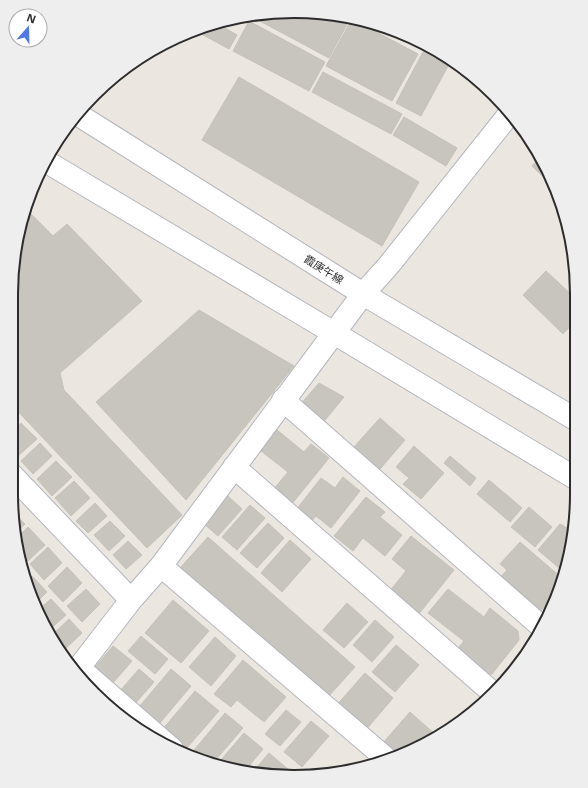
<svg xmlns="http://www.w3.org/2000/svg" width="588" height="788" viewBox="0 0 588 788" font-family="'Open Sans','Noto Sans JP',sans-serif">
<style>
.building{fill:#c8c4be;stroke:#c7c1b9}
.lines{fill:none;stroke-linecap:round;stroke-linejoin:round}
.minor-casing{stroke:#b3b6be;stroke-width:24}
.minor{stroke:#fff;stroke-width:22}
.labels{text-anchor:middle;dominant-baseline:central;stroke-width:3;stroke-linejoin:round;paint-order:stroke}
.street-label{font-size:11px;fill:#2c2c2c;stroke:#fff}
.rim{fill:none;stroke:#2c2c2c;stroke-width:2}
</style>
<rect width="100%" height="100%" fill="#ece6e0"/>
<!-- building -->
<path class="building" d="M 294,11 L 351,17 L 329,58 L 258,20 L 261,14 Z
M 352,19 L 418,54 L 392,101 L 326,66 Z
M 249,21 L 325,62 L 309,91 L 233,51 Z
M 216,23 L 237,35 L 229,49 L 194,30 Z
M 377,25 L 402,32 L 421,43 L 419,47 Z
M 423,52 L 448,66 L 421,116 L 396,103 Z
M 323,72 L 402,114 L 391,134 L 312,92 Z
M 239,77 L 419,182 L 382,246 L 202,140 Z
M 404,117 L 457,148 L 446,166 L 393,135 Z
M 540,157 L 556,186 L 557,190 L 532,166 Z
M 26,209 L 53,236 L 67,224 L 142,301 L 60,373 L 64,390 L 182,515 L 147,548 L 11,404 L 12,276 L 21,221 Z
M 546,271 L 575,298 L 575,321 L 563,334 L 523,295 Z
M 199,310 L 294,366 L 186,500 L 96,402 Z
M 319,383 L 344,397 L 321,425 L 299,406 Z
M 380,418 L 405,440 L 380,469 L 354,447 Z
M 21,423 L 37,439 L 18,456 L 11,449 L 11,433 Z
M 277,430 L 304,452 L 311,444 L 329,458 L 291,505 L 273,490 L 288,472 L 261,451 Z
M 40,443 L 52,456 L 33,474 L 21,461 Z
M 414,446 L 444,473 L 421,499 L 403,484 L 409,478 L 396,467 Z
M 450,456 L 476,478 L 470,486 L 444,463 Z
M 56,461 L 72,477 L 52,496 L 37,479 Z
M 343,477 L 360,491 L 331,528 L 316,516 L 311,522 L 296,510 L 321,478 L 335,488 Z
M 489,480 L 522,508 L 510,522 L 477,494 Z
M 74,481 L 90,498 L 71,516 L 55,498 Z
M 228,496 L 242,509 L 218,536 L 203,523 Z
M 366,497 L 385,512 L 380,517 L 402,535 L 385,556 L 363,538 L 353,551 L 334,536 Z
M 95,503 L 107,516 L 88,533 L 76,521 Z
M 250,505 L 265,518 L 237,550 L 222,537 Z
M 529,507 L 552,527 L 535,547 L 511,527 Z
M 13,512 L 25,524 L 16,532 Z
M 110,521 L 125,536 L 109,551 L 94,535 Z
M 268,523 L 284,538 L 257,568 L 240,553 Z
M 560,524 L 574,532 L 565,573 L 538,550 Z
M 28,527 L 45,545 L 28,561 L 18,551 L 17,538 Z
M 411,536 L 454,570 L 418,615 L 389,592 L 406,571 L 392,559 Z
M 208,537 L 355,667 L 327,698 L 180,568 Z
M 290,540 L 311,559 L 282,592 L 261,573 Z
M 128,541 L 142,555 L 126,569 L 113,555 Z
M 520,542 L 563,579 L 560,589 L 539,613 L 499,579 L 507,570 L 500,564 Z
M 48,547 L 62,563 L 44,580 L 30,564 Z
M 20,560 L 30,571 L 24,576 L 21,567 Z
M 67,567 L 82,583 L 63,602 L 48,586 Z
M 32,576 L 47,592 L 36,603 L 26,581 Z
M 86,589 L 100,604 L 82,622 L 67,606 Z
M 448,589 L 484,617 L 490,608 L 518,631 L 519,640 L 492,674 L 485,675 L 455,652 L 464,641 L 428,613 Z
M 51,599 L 66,615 L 47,632 L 38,610 Z
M 173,600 L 209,631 L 181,663 L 145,633 Z
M 347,603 L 368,622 L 344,648 L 323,630 Z
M 69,619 L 82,633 L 62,652 L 50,637 Z
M 375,620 L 394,637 L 372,662 L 353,645 Z
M 141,636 L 168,659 L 155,674 L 128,651 Z
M 215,637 L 236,656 L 211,686 L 189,667 Z
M 396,645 L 419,665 L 395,692 L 372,672 Z
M 113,646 L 132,661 L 112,684 L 94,668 Z
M 243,660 L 286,697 L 264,722 L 237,700 L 231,707 L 214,694 Z
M 139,669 L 154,682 L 134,705 L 119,692 Z
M 171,669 L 191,686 L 159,724 L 139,707 Z
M 365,673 L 393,698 L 364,732 L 335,707 Z
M 195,691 L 219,711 L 185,750 L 162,730 Z
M 286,710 L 301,722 L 280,746 L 265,734 Z
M 410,712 L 437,736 L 396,756 L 382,744 Z
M 225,713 L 243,728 L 213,763 L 190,755 Z
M 311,721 L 329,736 L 302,767 L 284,752 Z
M 244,733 L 263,749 L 244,772 L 239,772 L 232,769 L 221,760 Z
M 269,753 L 289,770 L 284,775 L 253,772 Z"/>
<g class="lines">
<!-- minor casing -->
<g class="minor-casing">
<path id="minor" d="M 77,114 L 363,294 L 575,419
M 47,162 L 334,333 L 575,478
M 283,400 L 543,628
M 234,467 L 493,693
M 11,474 L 131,600
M 161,566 L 388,760
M 79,668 L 172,749
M 77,670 L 131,600 L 161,566 L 363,294 L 389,265 L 510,113"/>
</g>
<!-- minor -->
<use href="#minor" class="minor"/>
</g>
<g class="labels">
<!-- street labels -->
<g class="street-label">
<text transform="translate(324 269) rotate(32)">霞庚午線</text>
</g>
</g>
<!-- crop -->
<path d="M0 0H588V788H0ZM294 18H294A276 276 0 0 1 570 294V494A276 276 0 0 1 294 770H294A276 276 0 0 1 18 494V294A276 276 0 0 1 294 18Z" fill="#eee" fill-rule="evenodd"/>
<path class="rim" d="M294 18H294A276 276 0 0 1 570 294V494A276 276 0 0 1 294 770H294A276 276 0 0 1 18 494V294A276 276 0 0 1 294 18Z"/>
<!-- north arrow -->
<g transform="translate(28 28) rotate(20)"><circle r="19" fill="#ffffff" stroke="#ababab"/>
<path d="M0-3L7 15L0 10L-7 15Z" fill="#5278e6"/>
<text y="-6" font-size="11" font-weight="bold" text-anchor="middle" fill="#2c2c2c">N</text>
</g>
</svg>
